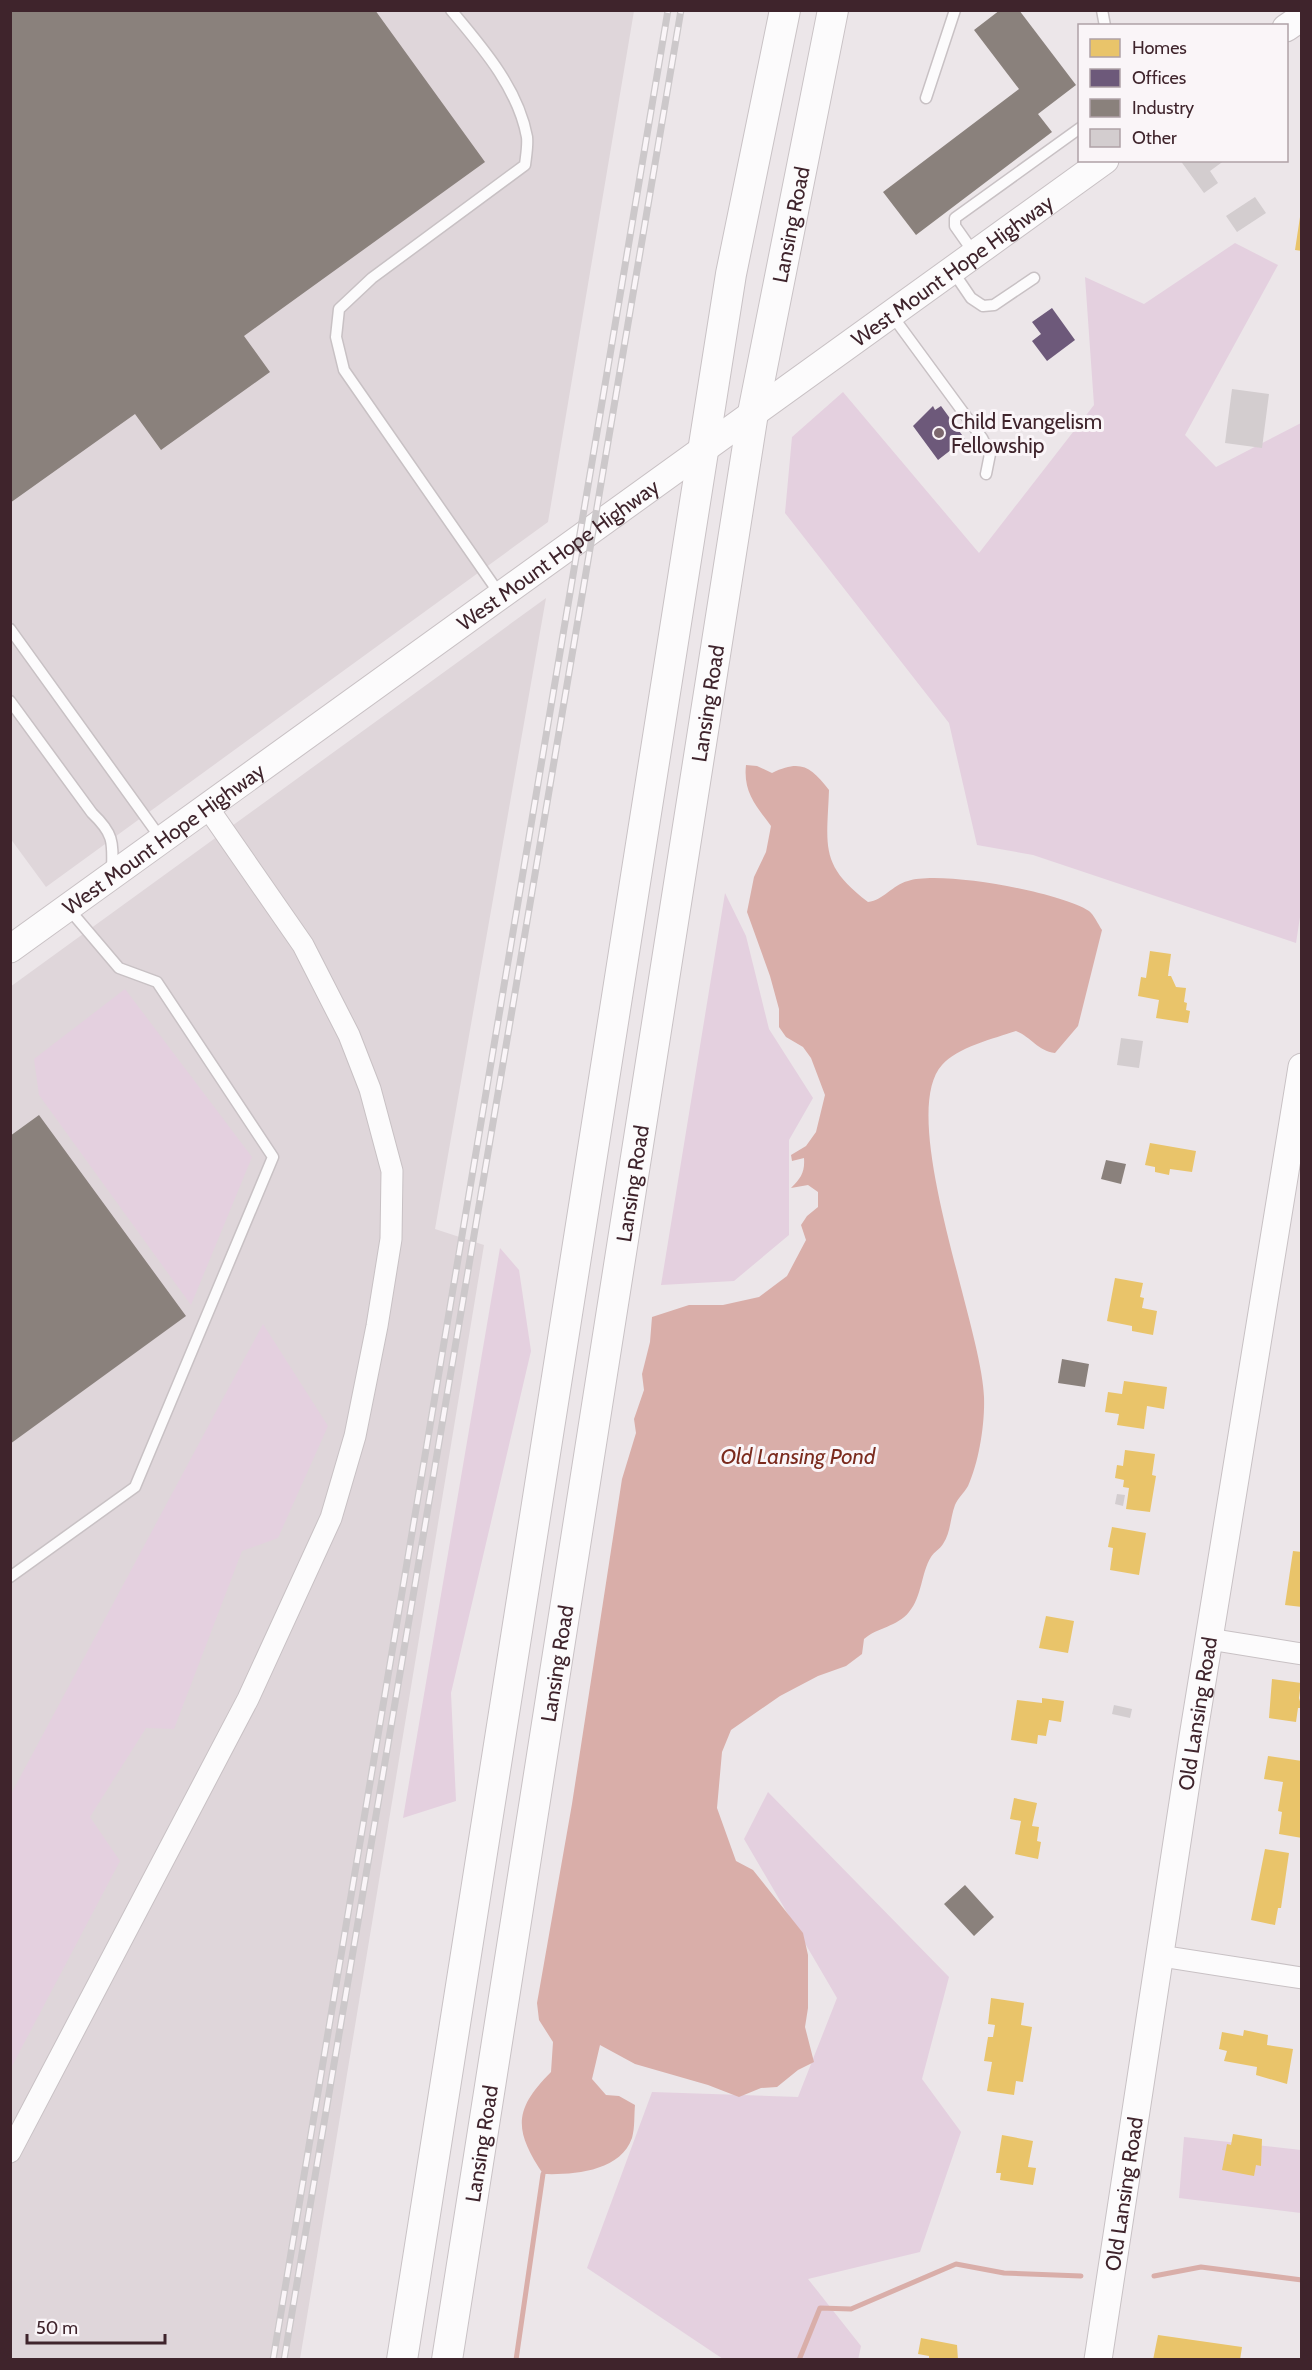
<svg xmlns="http://www.w3.org/2000/svg" width="1312" height="2370" viewBox="0 0 1312 2370" font-family="Cabin,sans-serif">
<style>
.built{fill:#dfd6da}
.green{fill:#e4d0df}
.water{fill:#d9aea9}
.homes{fill:#e9c46a}
.offices{fill:#6d597a}
.industry{fill:#8a817c}
.lines{fill:none;stroke-linecap:round;stroke-linejoin:round}
.stream{stroke:#d9aea9;stroke-width:5}
.building{fill:#d3cdcf}
.service-casing{stroke:#c8c1c4;stroke-width:13}
.minor-casing{stroke:#c8c1c4;stroke-width:23}
.tertiary-casing{stroke:#c8c1c4;stroke-width:29}
.secondary-casing{stroke:#c9c2c5;stroke-width:32}
.service{stroke:#fcfbfc;stroke-width:10}
.minor{stroke:#fcfbfc;stroke-width:21}
.tertiary{stroke:#fcfbfc;stroke-width:27}
.secondary{stroke:#fcfbfc;stroke-width:30}
.rail-casing{stroke:#ccc8ca;stroke-width:7}
.rail{stroke:#faf5f8;stroke-width:4.5;stroke-dasharray:14;stroke-linecap:butt}
.poi-dot{fill:#7c686e;stroke:#faf5f8;stroke-width:2}
.labels{text-anchor:middle;dominant-baseline:central;stroke-width:6;stroke-linejoin:round;paint-order:stroke}
.street-label{font-size:21px;fill:#3f242c;stroke:#faf5f8}
.poi-label{font-size:21px;fill:#3f242c;stroke:#faf5f8;text-anchor:start}
.water-label{font-size:22px;font-style:italic;fill:#7b2b1e;stroke:#faf5f8}
</style>
<rect width="100%" height="100%" fill="#ece6e9"/>
<!-- built -->
<path class="built" d="M 10,11 L 634,11 L 548,522 L 46,887 L 10,838 Z
M 546,598 L 435,1229 L 484,1245 L 300,2359 L 11,2359 L 10,987 Z"/>
<!-- green -->
<path class="green" d="M 1235,243 L 1278,265 L 1185,435 L 1216,467 L 1301,423 L 1302,904 L 1296,943 L 1033,855 L 977,845 L 949,723 L 785,513 L 792,437 L 843,392 L 979,553 L 1094,405 L 1085,277 L 1144,304 Z
M 725,893 L 746,936 L 769,1029 L 813,1098 L 789,1140 L 789,1235 L 734,1281 L 661,1285 Z
M 125,989 L 252,1157 L 191,1305 L 39,1095 L 34,1059 Z
M 500,1248 L 519,1270 L 531,1351 L 451,1693 L 456,1801 L 403,1818 Z
M 263,1324 L 328,1426 L 278,1538 L 242,1551 L 174,1729 L 146,1728 L 90,1817 L 120,1861 L 11,2068 L 11,1794 Z
M 768,1792 L 949,1977 L 922,2079 L 961,2132 L 920,2252 L 808,2279 L 861,2346 L 858,2360 L 723,2359 L 587,2268 L 652,2092 L 798,2097 L 837,1998 L 744,1839 Z
M 1184,2137 L 1301,2150 L 1301,2213 L 1179,2198 Z"/>
<!-- water -->
<path class="water" d="M 746,765 L 757,766 L 772,773 C 801,759 811,767 829,790 C 827,846 819,865 868,902 C 884,900 892,885 908,881 C 941,870 1059,892 1089,911 C 1094,915 1098,924 1102,930 L 1078,1026 L 1055,1053 C 1038,1051 1031,1037 1016,1031 C 995,1038 956,1048 942,1065 C 896,1116 982,1327 984,1397 C 985,1424 979,1462 968,1486 C 964,1493 958,1498 955,1505 C 950,1518 951,1532 943,1544 C 940,1549 934,1552 931,1557 C 921,1573 922,1597 909,1612 C 897,1627 878,1627 864,1639 L 862,1654 L 846,1666 L 818,1676 L 780,1696 L 731,1730 L 722,1752 L 717,1808 L 736,1861 L 753,1870 L 803,1933 L 808,1955 L 808,2008 L 805,2027 L 814,2062 L 798,2070 L 777,2087 L 761,2088 L 739,2097 L 708,2085 L 635,2064 L 600,2045 L 592,2079 L 606,2095 L 619,2096 L 635,2105 C 634,2115 635,2128 632,2138 C 620,2172 572,2175 543,2174 C 514,2130 513,2110 551,2072 L 553,2042 L 539,2020 L 537,2003 L 572,1804 L 622,1479 L 636,1433 L 634,1419 L 644,1390 L 642,1374 L 650,1342 L 652,1317 L 689,1305 L 723,1305 L 759,1297 L 787,1276 L 806,1240 L 801,1225 L 807,1216 L 818,1207 L 818,1192 L 808,1185 L 791,1188 C 801,1178 805,1172 804,1158 L 792,1161 L 791,1155 L 806,1146 L 816,1132 L 825,1095 L 811,1058 L 803,1047 L 786,1037 L 779,1027 L 779,1009 L 770,976 L 747,912 L 754,877 L 766,852 L 771,826 C 756,806 743,792 746,765 Z"/>
<!-- homes -->
<path class="homes" d="M 1300,217 L 1302,217 L 1302,251 L 1295,250 Z
M 1150,951 L 1171,954 L 1168,976 L 1171,976 L 1176,987 L 1186,988 L 1184,1002 L 1187,1003 L 1186,1010 L 1190,1011 L 1188,1023 L 1156,1018 L 1159,1000 L 1138,996 L 1141,977 L 1146,978 Z
M 1150,1143 L 1196,1151 L 1192,1172 L 1170,1169 L 1169,1175 L 1155,1172 L 1155,1167 L 1145,1165 Z
M 1115,1278 L 1143,1283 L 1140,1297 L 1144,1298 L 1142,1308 L 1157,1311 L 1153,1335 L 1132,1331 L 1132,1326 L 1107,1321 Z
M 1124,1381 L 1167,1387 L 1164,1409 L 1147,1406 L 1144,1429 L 1117,1425 L 1119,1414 L 1105,1412 L 1108,1392 L 1122,1394 Z
M 1125,1450 L 1155,1454 L 1152,1475 L 1156,1476 L 1150,1512 L 1126,1509 L 1129,1488 L 1123,1487 L 1124,1480 L 1115,1478 L 1117,1465 L 1123,1466 Z
M 1112,1527 L 1146,1533 L 1139,1575 L 1110,1570 L 1113,1548 L 1108,1547 Z
M 1293,1551 L 1302,1552 L 1302,1607 L 1285,1605 Z
M 1046,1616 L 1074,1621 L 1068,1653 L 1039,1648 Z
M 1272,1679 L 1301,1683 L 1299,1698 L 1302,1708 L 1298,1708 L 1296,1722 L 1269,1718 Z
M 1042,1698 L 1064,1701 L 1061,1722 L 1049,1720 L 1046,1736 L 1038,1735 L 1037,1744 L 1011,1740 L 1017,1700 L 1042,1703 Z
M 1268,1756 L 1302,1761 L 1302,1838 L 1279,1834 L 1282,1812 L 1278,1811 L 1283,1782 L 1264,1779 Z
M 1014,1798 L 1037,1803 L 1032,1826 L 1039,1827 L 1037,1841 L 1041,1842 L 1038,1859 L 1015,1854 L 1021,1821 L 1010,1819 Z
M 1265,1849 L 1289,1853 L 1281,1908 L 1278,1908 L 1275,1925 L 1251,1920 Z
M 991,1998 L 1024,2003 L 1021,2025 L 1032,2027 L 1023,2082 L 1016,2081 L 1014,2095 L 987,2091 L 992,2062 L 984,2061 L 988,2037 L 993,2037 L 995,2025 L 988,2024 Z
M 1244,2030 L 1268,2035 L 1267,2045 L 1293,2049 L 1287,2084 L 1256,2075 L 1257,2067 L 1224,2061 L 1227,2051 L 1219,2049 L 1222,2032 L 1243,2036 Z
M 1233,2134 L 1262,2139 L 1261,2166 L 1256,2165 L 1254,2176 L 1222,2170 L 1227,2144 L 1231,2145 Z
M 1002,2135 L 1033,2141 L 1028,2167 L 1036,2168 L 1033,2185 L 1000,2180 L 1001,2173 L 996,2173 Z
M 1158,2335 L 1242,2347 L 1240,2360 L 1153,2360 Z
M 921,2338 L 957,2345 L 958,2360 L 929,2360 L 929,2356 L 918,2354 Z"/>
<!-- offices -->
<path class="offices" d="M 1052,308 L 1075,340 L 1047,361 L 1032,341 L 1041,334 L 1032,322 Z
M 933,406 L 935,410 L 941,406 L 965,439 L 938,460 L 913,426 Z"/>
<!-- industry -->
<path class="industry" d="M 10,10 L 375,10 L 485,162 L 244,336 L 270,372 L 161,450 L 135,414 L 10,503 Z
M 1000,10 L 1019,10 L 1076,85 L 1038,114 L 1052,132 L 916,235 L 883,192 L 1019,89 L 974,30 Z
M 39,1115 L 186,1316 L 10,1444 L 10,1136 Z
M 1106,1160 L 1126,1164 L 1121,1184 L 1101,1179 Z
M 1062,1359 L 1089,1364 L 1085,1387 L 1058,1383 Z
M 965,1885 L 994,1917 L 974,1936 L 944,1904 Z"/>
<g class="lines">
<!-- stream -->
<path class="stream" d="M 1154,2276 L 1201,2267 L 1302,2280
M 516,2360 L 543,2174
M 799,2360 L 820,2308 L 851,2309 L 956,2264 L 1004,2273 L 1081,2276"/>
</g>
<!-- building -->
<path class="building" d="M 1180,160 L 1225,160 L 1210,171 L 1218,183 L 1204,193 Z
M 1255,197 L 1266,213 L 1237,232 L 1226,216 Z
M 1232,389 L 1269,394 L 1262,448 L 1225,443 Z
M 1121,1038 L 1143,1041 L 1139,1068 L 1117,1065 Z
M 1117,1494 L 1125,1495 L 1123,1506 L 1115,1504 Z
M 1114,1705 L 1132,1709 L 1130,1718 L 1112,1714 Z"/>
<g class="lines">
<!-- service casing -->
<g class="service-casing">
<path id="service" d="M 451,10 C 482,47 518,88 527,137 C 528,146 526,156 525,165 L 372,278 L 339,309 L 336,337 L 344,370 L 501,596
M 1102,10 L 1105,26
M 926,98 L 955,10
M 974,253 L 955,226 L 955,218 L 1080,128
M 952,270 L 971,298 L 983,306 L 994,305 L 1034,278
M 891,314 L 982,438 L 990,454 L 986,474
M 10,629 L 162,840
M 10,701 L 92,813 C 114,834 113,842 112,870
M 10,1577 L 135,1487 L 273,1157 L 157,982 L 119,968 L 68,908"/>
</g>
<!-- minor casing -->
<g class="minor-casing">
<path id="minor" d="M 1209,1639 L 1302,1654
M 1161,1956 L 1302,1978
M 10,2152 L 248,1699 L 331,1518 L 355,1436 L 377,1326 L 391,1239 L 392,1171 L 370,1089 L 349,1035 L 303,945 L 208,808"/>
</g>
<!-- tertiary casing -->
<g class="tertiary-casing">
<g id="tertiary">
<path d="M 1286,28 L 1302,17"/>
<path id="s1" d="M 10,949 L 1105,160"/>
<path id="s2" d="M 1098,2360 L 1193,1737 L 1302,1067"/>
</g>
</g>
<!-- secondary casing -->
<g class="secondary-casing">
<g id="secondary">
<path d="M 402,2360 L 731,274 L 785,10"/>
<path id="s3" d="M 447,2360 L 753,413 L 833,10"/>
</g>
</g>
<!-- service -->
<use href="#service" class="service"/>
<!-- minor -->
<use href="#minor" class="minor"/>
<!-- tertiary -->
<use href="#tertiary" class="tertiary"/>
<!-- secondary -->
<use href="#secondary" class="secondary"/>
<!-- rail casing -->
<g class="rail-casing">
<path id="rail" d="M 273,2360 L 668,10
M 284,2360 L 681,10"/>
</g>
<!-- rail -->
<use href="#rail" class="rail"/>
</g>
<!-- markers -->
<circle class="poi-dot" cx="939" cy="433" r="6"/>
<g class="labels">
<!-- street labels -->
<g class="street-label">
<text stroke="none"><textPath href="#s3" startOffset="2163">Lansing Road</textPath></text>
<text stroke="none"><textPath href="#s1" startOffset="1161">West Mount Hope Highway</textPath></text>
<text stroke="none"><textPath href="#s1" startOffset="675">West Mount Hope Highway</textPath></text>
<text stroke="none"><textPath href="#s3" startOffset="1677">Lansing Road</textPath></text>
<text stroke="none"><textPath href="#s1" startOffset="189">West Mount Hope Highway</textPath></text>
<text stroke="none"><textPath href="#s3" startOffset="1191">Lansing Road</textPath></text>
<text stroke="none"><textPath href="#s3" startOffset="705">Lansing Road</textPath></text>
<text stroke="none"><textPath href="#s2" startOffset="654">Old Lansing Road</textPath></text>
<text stroke="none"><textPath href="#s3" startOffset="219">Lansing Road</textPath></text>
<text stroke="none"><textPath href="#s2" startOffset="168">Old Lansing Road</textPath></text>
</g>
<!-- poi labels -->
<g class="poi-label">
<text x="951" y="421">Child Evangelism<tspan x="951" dy="24">Fellowship</tspan></text>
</g>
<!-- water labels -->
<g class="water-label">
<text x="798" y="1456">Old Lansing Pond</text>
</g>
</g>
<!-- border -->
<rect width="1312" height="2370" fill="none" stroke="#3f242c" stroke-width="24"/>
<!-- legend -->
<rect x="1078" y="24" width="210" height="138" fill="#faf5f8" stroke="#afa1a6" stroke-width="1.5"/>
<rect x="1090" y="39" width="30" height="18" fill="#e9c46a" stroke="#afa1a6" stroke-width="1.5"/>
<text x="1132" y="54" font-size="18" fill="#3f242c">Homes</text>
<rect x="1090" y="69" width="30" height="18" fill="#6d597a" stroke="#afa1a6" stroke-width="1.5"/>
<text x="1132" y="84" font-size="18" fill="#3f242c">Offices</text>
<rect x="1090" y="99" width="30" height="18" fill="#8a817c" stroke="#afa1a6" stroke-width="1.5"/>
<text x="1132" y="114" font-size="18" fill="#3f242c">Industry</text>
<rect x="1090" y="129" width="30" height="18" fill="#d3cdcf" stroke="#afa1a6" stroke-width="1.5"/>
<text x="1132" y="144" font-size="18" fill="#3f242c">Other</text>
<!-- scale -->
<path d="M27 2334v9h138v-9" fill="none" stroke="#3f242c" stroke-width="3"/>
<text x="36" y="2334" font-size="18" fill="#3f242c" stroke="#faf5f8" stroke-width="4.5" paint-order="stroke">50 m</text>
</svg>
